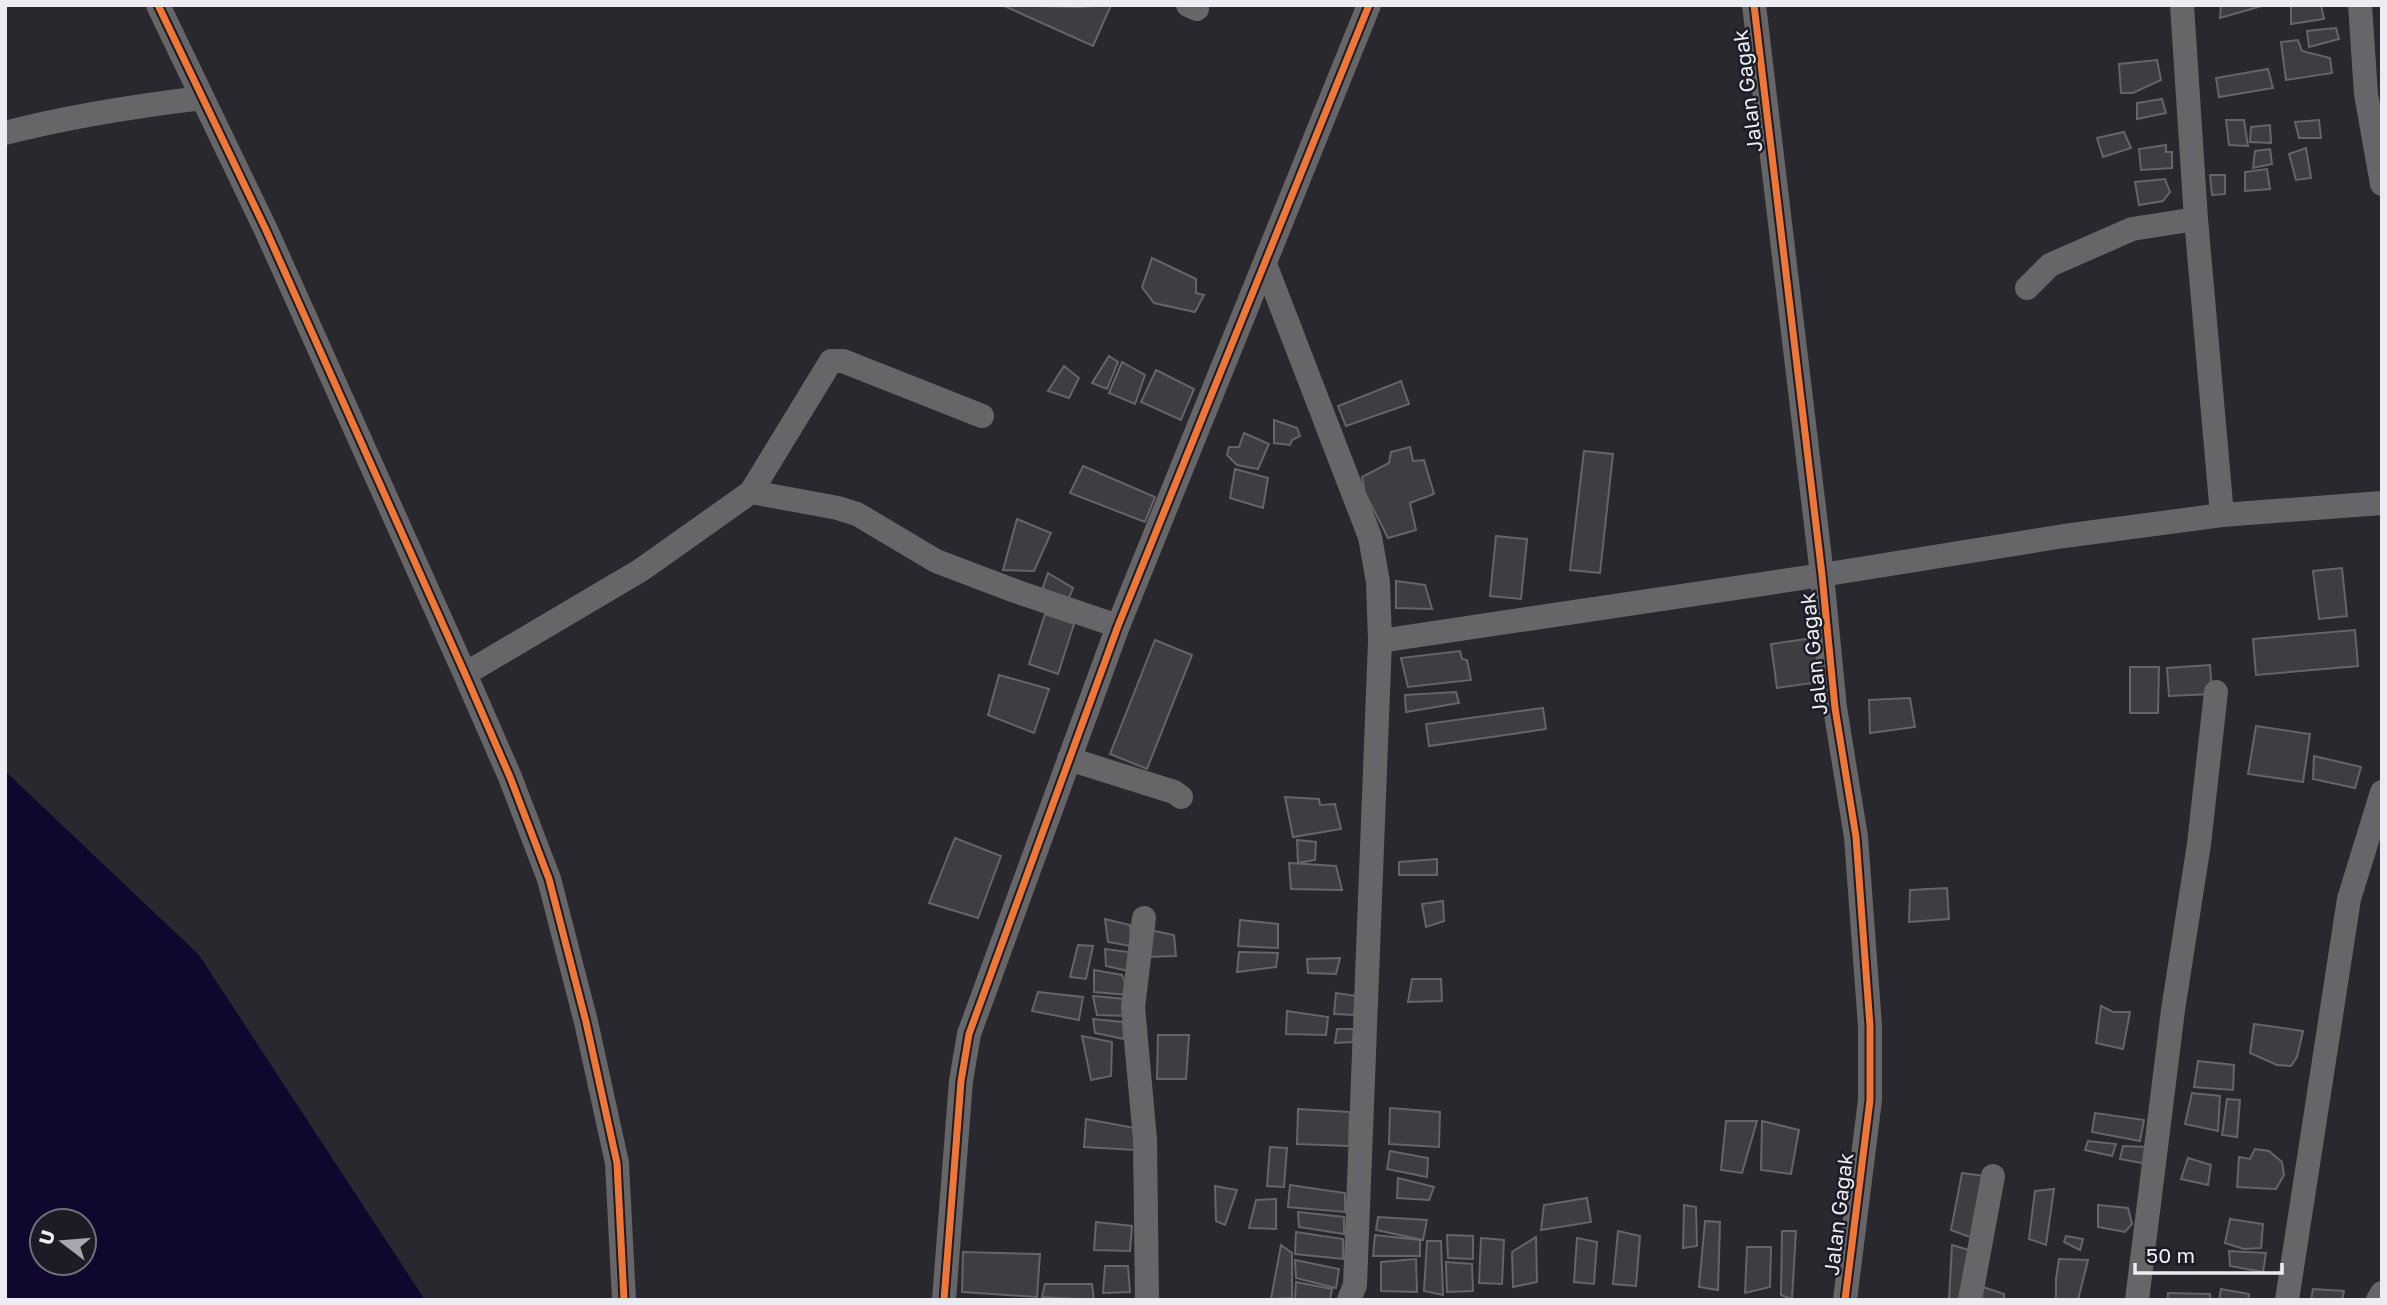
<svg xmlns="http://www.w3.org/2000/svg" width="2387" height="1305" viewBox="0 0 2387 1305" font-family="'Golos Text',sans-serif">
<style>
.water{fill:#0f072d;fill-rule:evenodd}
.building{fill:#3e3e42;stroke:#646469;stroke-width:2}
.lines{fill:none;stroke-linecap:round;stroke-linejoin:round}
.minor{stroke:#666668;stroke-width:24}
.cycleway-casing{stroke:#1c1c26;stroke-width:11}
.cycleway{stroke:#f07635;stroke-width:7}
.labels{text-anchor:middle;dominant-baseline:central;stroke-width:5;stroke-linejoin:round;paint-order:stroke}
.street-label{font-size:21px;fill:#ececf3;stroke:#1c1c26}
</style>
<rect width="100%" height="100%" fill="#28282e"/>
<!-- water -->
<path class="water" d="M 5,771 L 199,955 L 425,1300 L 5,1300 ZM 42,1221 L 84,1221 L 84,1263 L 42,1263 Z"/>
<!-- building -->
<path class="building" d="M 1002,5 L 1077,7 L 1111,5 L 1093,46 Z
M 2221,5 L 2261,5 L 2262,6 L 2220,18 Z
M 2291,5 L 2321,5 L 2324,19 L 2291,24 Z
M 2336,28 L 2339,39 L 2309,47 L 2307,31 Z
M 2298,40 L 2302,51 L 2330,58 L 2332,73 L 2286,80 L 2281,42 Z
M 2157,60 L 2161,80 L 2133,93 L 2121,93 L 2119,64 Z
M 2268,69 L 2273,88 L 2219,97 L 2216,78 Z
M 2162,99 L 2166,113 L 2137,119 L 2137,103 Z
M 2226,120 L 2244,120 L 2248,146 L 2229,145 Z
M 2319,120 L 2321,138 L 2299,138 L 2295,122 Z
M 2270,125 L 2271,143 L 2250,142 L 2251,127 Z
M 2124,132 L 2131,148 L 2103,157 L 2097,138 Z
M 2166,145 L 2166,152 L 2172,152 L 2172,168 L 2141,170 L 2139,149 Z
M 2306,148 L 2311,178 L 2296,180 L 2289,154 Z
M 2270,149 L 2272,164 L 2253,168 L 2255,151 Z
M 2267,169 L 2270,189 L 2245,191 L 2245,172 Z
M 2210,175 L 2225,175 L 2225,194 L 2212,195 Z
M 2165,179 L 2170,192 L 2163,201 L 2139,205 L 2135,182 Z
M 1152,258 L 1196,279 L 1196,293 L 1204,295 L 1195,312 L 1154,303 L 1142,287 Z
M 1109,356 L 1118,362 L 1107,389 L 1092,383 Z
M 1122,362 L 1145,375 L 1135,404 L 1109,393 Z
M 1064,366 L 1079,378 L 1069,398 L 1048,391 Z
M 1156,370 L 1194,389 L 1181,420 L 1141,402 Z
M 1401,381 L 1409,404 L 1346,426 L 1338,406 Z
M 1274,420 L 1297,428 L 1300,436 L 1292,440 L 1290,445 L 1274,443 Z
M 1244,433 L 1269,444 L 1258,469 L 1237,465 L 1227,455 L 1229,447 L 1239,447 Z
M 1410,447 L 1413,461 L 1424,460 L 1434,494 L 1410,503 L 1416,530 L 1388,538 L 1365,493 L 1362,477 L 1389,463 L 1391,452 Z
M 1584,451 L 1613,454 L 1600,573 L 1570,570 Z
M 1083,466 L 1155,497 L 1145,522 L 1070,493 Z
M 1235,469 L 1268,478 L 1263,508 L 1230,498 Z
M 1017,519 L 1051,533 L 1034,571 L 1003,570 Z
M 1496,536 L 1527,539 L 1521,599 L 1490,596 Z
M 2342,568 L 2347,616 L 2319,619 L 2313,571 Z
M 1048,573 L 1073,588 L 1067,603 L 1041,593 Z
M 1396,581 L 1425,585 L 1432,609 L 1396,608 Z
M 1045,614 L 1074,624 L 1058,674 L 1029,664 Z
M 2355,630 L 2358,666 L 2256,675 L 2253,639 Z
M 1814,638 L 1820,682 L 1777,688 L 1771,644 Z
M 1155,640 L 1192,655 L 1147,769 L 1110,754 Z
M 1460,651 L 1462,659 L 1467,660 L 1471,680 L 1408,687 L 1401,658 Z
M 2210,665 L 2212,694 L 2169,696 L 2167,668 Z
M 2130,667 L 2159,667 L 2158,713 L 2130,713 Z
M 999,675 L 1049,689 L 1034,733 L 988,715 Z
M 1456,692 L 1459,703 L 1406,712 L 1405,695 Z
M 1910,698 L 1915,727 L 1870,733 L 1869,700 Z
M 1543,708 L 1546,729 L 1429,746 L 1426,724 Z
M 2256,726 L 2310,734 L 2303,782 L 2248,774 Z
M 2314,756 L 2361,767 L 2355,788 L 2313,779 Z
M 1285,797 L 1319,799 L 1320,805 L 1335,804 L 1341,829 L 1293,837 Z
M 955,838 L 1001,856 L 978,918 L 929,903 Z
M 1297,840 L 1316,842 L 1315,860 L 1298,863 Z
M 1437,859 L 1437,875 L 1399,875 L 1399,862 Z
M 1289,863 L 1336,866 L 1342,890 L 1291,889 Z
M 1947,888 L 1949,919 L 1909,922 L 1910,890 Z
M 1443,901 L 1444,921 L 1426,927 L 1422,904 Z
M 1105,919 L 1130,925 L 1131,946 L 1108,942 Z
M 1240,920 L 1278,924 L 1278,948 L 1238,946 Z
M 1150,930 L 1174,935 L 1176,956 L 1147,957 Z
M 1078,945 L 1093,946 L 1086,979 L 1070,977 Z
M 1105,949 L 1136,953 L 1133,972 L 1106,966 Z
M 1239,952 L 1278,953 L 1276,967 L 1237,972 Z
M 1340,958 L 1336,974 L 1308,973 L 1307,959 Z
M 1094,970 L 1122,975 L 1130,995 L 1094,992 Z
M 1412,979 L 1441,979 L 1442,1001 L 1408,1002 Z
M 1038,992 L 1083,997 L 1079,1020 L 1032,1011 Z
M 1336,993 L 1357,996 L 1354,1015 L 1334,1014 Z
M 1093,996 L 1127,999 L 1129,1016 L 1097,1015 Z
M 2101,1006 L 2113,1012 L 2130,1012 L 2123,1049 L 2096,1043 Z
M 1287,1011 L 1328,1017 L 1326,1035 L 1286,1034 Z
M 1093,1019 L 1123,1022 L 1124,1039 L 1095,1033 Z
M 2254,1024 L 2303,1031 L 2297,1057 L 2291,1066 L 2277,1065 L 2250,1053 Z
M 1337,1029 L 1354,1029 L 1353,1042 L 1335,1043 Z
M 1158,1035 L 1189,1035 L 1186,1079 L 1157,1079 Z
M 1082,1036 L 1112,1042 L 1111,1076 L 1091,1080 Z
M 2198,1061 L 2234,1065 L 2233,1090 L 2194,1087 Z
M 2192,1093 L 2220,1096 L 2218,1131 L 2185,1124 Z
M 2227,1099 L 2240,1100 L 2237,1137 L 2222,1135 Z
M 1390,1108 L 1440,1112 L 1439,1147 L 1389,1144 Z
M 1298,1109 L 1350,1112 L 1349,1146 L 1297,1144 Z
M 2095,1113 L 2144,1120 L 2140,1141 L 2092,1132 Z
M 1086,1119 L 1135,1128 L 1135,1150 L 1084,1147 Z
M 1726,1121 L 1757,1121 L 1742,1173 L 1721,1170 Z
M 1762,1121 L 1799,1130 L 1791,1174 L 1761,1170 Z
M 2088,1141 L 2116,1144 L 2112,1156 L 2085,1150 Z
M 2123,1146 L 2148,1147 L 2147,1164 L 2120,1159 Z
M 1270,1147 L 1287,1148 L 1284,1187 L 1267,1186 Z
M 2255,1149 L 2269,1151 L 2282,1162 L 2284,1175 L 2276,1189 L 2237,1187 L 2239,1157 L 2250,1159 Z
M 1390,1151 L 1428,1158 L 1427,1177 L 1387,1169 Z
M 2188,1158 L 2211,1165 L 2208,1185 L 2181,1179 Z
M 1962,1173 L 1986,1176 L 1975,1239 L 1951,1230 Z
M 1398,1178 L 1434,1187 L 1429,1200 L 1397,1198 Z
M 1290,1185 L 1345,1193 L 1345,1212 L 1288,1207 Z
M 1215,1186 L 1237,1190 L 1225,1225 L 1216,1221 Z
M 2054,1189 L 2046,1245 L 2029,1239 L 2035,1191 Z
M 1587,1198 L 1591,1222 L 1541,1230 L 1544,1205 Z
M 1276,1199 L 1276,1229 L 1249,1228 L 1256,1200 Z
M 1684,1205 L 1696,1207 L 1697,1246 L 1683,1248 Z
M 2098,1205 L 2128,1208 L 2132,1224 L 2125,1232 L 2098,1227 Z
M 1298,1212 L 1344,1217 L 1344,1234 L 1299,1227 Z
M 1378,1217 L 1427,1220 L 1423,1240 L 1376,1230 Z
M 2230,1219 L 2263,1224 L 2261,1248 L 2244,1249 L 2225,1243 Z
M 1705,1221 L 1720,1222 L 1718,1290 L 1699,1287 Z
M 1096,1222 L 1132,1226 L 1130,1251 L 1094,1250 Z
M 1618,1231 L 1640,1236 L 1636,1286 L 1613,1284 Z
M 1782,1231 L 1796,1231 L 1792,1299 L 1781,1295 Z
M 1296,1232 L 1343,1239 L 1343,1259 L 1295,1254 Z
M 1375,1235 L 1420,1240 L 1420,1256 L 1373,1256 Z
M 1447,1235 L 1473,1236 L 1473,1259 L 1448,1258 Z
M 2066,1236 L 2083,1239 L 2080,1250 L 2064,1242 Z
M 1536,1237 L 1537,1282 L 1513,1287 L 1512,1252 Z
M 1481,1238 L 1504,1240 L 1502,1284 L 1479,1283 Z
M 1577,1238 L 1597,1242 L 1594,1284 L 1574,1282 Z
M 1427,1241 L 1441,1241 L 1443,1295 L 1424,1291 Z
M 1281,1245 L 1292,1253 L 1292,1298 L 1271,1299 Z
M 1952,1245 L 1969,1250 L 1961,1300 L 1949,1300 Z
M 1747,1247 L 1771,1247 L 1770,1287 L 1745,1293 Z
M 2229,1251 L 2266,1253 L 2263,1272 L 2230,1266 Z
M 963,1252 L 1040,1254 L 1037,1297 L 962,1292 Z
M 1416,1259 L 1417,1292 L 1381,1291 L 1381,1262 Z
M 2059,1259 L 2088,1260 L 2078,1300 L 2056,1300 L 2056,1279 Z
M 1295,1260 L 1339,1269 L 1336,1288 L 1296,1278 Z
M 1446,1262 L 1472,1264 L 1473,1291 L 1447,1292 Z
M 1105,1266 L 1128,1266 L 1130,1292 L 1103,1293 Z
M 1296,1282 L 1332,1289 L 1330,1300 L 1295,1300 Z
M 1045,1284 L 1092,1284 L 1094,1300 L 1042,1297 Z
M 1983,1287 L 2004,1294 L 2004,1300 L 1981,1300 Z
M 2221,1289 L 2249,1294 L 2248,1300 L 2219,1300 Z
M 2313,1289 L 2344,1291 L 2342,1300 L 2311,1300 Z
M 2168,1293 L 2210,1294 L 2210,1300 L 2168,1300 Z"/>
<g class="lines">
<!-- minor -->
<path class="minor" d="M 158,5 L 266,230 L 465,674 L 510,777 L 549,879 L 586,1022 L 617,1163 L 624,1300
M 1188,5 L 1197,9
M 1754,5 L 1822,575 L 1835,708 L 1856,837 L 1870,1026 L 1870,1100 L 1845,1300
M 2182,5 L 2196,219 L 2222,515
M 2360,5 L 2366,94 L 2382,184
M 5,133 C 70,116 136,106 202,98
M 1265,264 L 1370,537 L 1378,582 L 1380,641 L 1355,1285 L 1349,1300
M 2027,288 L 2050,265 L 2132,229 L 2196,219
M 751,492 L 831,361 L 843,361 L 982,416
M 1380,641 L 1822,575 L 2064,536 L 2222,515 L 2382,503
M 465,674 L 641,570 L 751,492 L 838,508 L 857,514 L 936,561 L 1015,591 L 1118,626
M 1069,759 L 1174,792 L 1181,797
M 1144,918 L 1133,1007 L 1145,1139 L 1147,1300
M 944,1300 L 961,1081 L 969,1034 L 1118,626 L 1369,5
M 1970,1300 L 1993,1176
M 2137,1300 L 2173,1010 L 2199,844 L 2216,692
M 2287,1300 L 2349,899 L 2382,792
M 2378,1300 L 2382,1293"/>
<!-- cycleway casing -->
<g class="cycleway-casing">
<path id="cycleway" d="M 158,5 L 266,230 L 465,674 L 510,777 L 549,879 L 586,1022 L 617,1163 L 624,1300
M 1754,5 L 1822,575 L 1835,708 L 1856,837 L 1870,1026 L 1870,1100 L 1845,1300
M 944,1300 L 961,1081 L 969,1034 L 1118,626 L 1369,5"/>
</g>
<!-- cycleway -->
<use href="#cycleway" class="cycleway"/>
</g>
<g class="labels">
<!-- street labels -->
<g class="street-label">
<text transform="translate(1747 91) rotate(-97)">Jalan Gagak</text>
<text transform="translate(1813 654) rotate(-96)">Jalan Gagak</text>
<text transform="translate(1838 1214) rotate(-83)">Jalan Gagak</text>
</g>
</g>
<!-- border -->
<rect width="2387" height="1305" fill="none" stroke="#ececf3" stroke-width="14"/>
<!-- north arrow -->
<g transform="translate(63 1242) rotate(286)"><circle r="33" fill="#1c1c26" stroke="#6f6f78" stroke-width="2"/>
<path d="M0-5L12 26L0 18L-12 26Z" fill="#a7a7ae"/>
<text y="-10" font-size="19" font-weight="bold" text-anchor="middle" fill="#ececf3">U</text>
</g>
<!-- scale -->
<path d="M2135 1263v10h147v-10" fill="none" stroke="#ececf3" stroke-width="3.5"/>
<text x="2146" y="1263" font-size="21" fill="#ececf3" stroke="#1c1c26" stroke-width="5" paint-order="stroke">50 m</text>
</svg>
